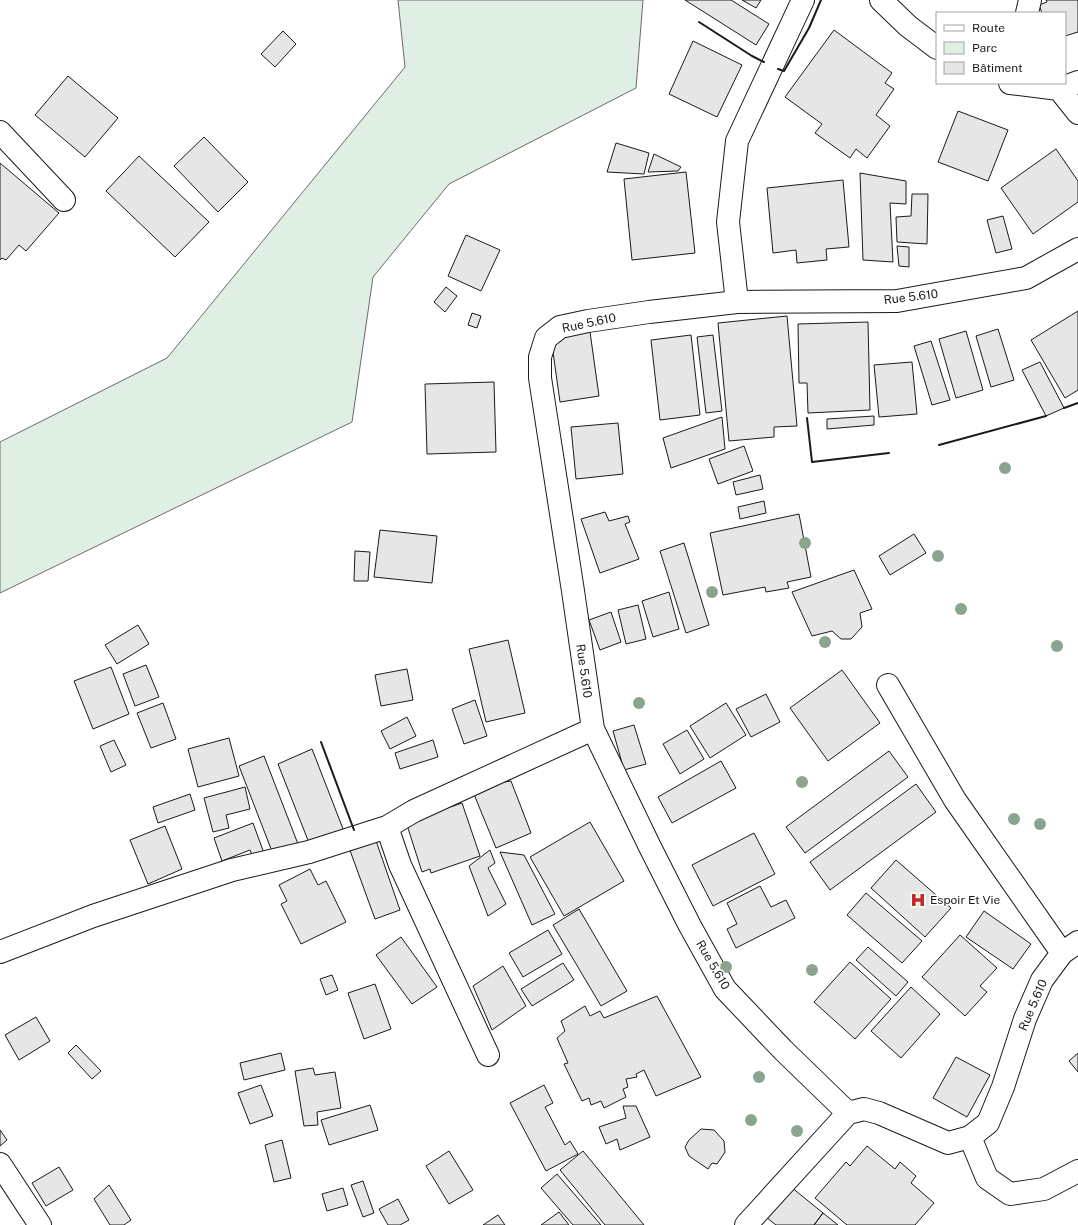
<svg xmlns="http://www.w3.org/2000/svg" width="1078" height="1225" viewBox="0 0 1078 1225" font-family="'Public Sans',sans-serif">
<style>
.green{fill:#e0efe3;stroke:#6a6a6a}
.building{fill:#e6e6e6;stroke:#1a1a1a}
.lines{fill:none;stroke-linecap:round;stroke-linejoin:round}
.minor-casing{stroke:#1a1a1a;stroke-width:24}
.minor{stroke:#fff;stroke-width:22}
.wall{stroke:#1a1a1a;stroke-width:2}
.tree{fill:#8aa48f}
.labels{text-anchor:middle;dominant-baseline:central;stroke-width:3;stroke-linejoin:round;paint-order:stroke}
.street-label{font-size:12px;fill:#1a1a1a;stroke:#fff}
.poi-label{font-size:12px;fill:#1a1a1a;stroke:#fff;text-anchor:start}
</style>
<rect width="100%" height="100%" fill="#fff"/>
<!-- green -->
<path class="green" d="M 398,0 L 643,0 L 636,88 L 449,184 L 373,277 L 352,422 L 0,593 L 0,442 L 167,358 L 405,67 Z"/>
<!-- building -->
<path class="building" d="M 685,0 L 731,0 L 769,24 L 756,45 Z
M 742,0 L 761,0 L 756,8 Z
M 1046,0 L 1078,0 L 1078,32 L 1065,36 L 1065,13 L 1042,13 L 1039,5 L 1047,2 Z
M 834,30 L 892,73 L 885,83 L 894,89 L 876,115 L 890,126 L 867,158 L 856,149 L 850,158 L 815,133 L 822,124 L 785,97 Z
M 283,31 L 296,44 L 275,67 L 261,54 Z
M 693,41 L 742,65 L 717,117 L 669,94 Z
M 68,76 L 118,118 L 85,157 L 35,115 Z
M 958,111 L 1008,130 L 988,181 L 938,162 Z
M 204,137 L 248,182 L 218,212 L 174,166 Z
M 616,143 L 649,153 L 644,174 L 607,172 Z
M 1056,149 L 1078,181 L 1078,202 L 1033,234 L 1001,188 Z
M 654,154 L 681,167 L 678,171 L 648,172 Z
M 139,156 L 209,222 L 175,257 L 106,191 Z
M 0,163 L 59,213 L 26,251 L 19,245 L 6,260 L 2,258 L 0,260 Z
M 686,172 L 695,253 L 632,260 L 624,179 Z
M 860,173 L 906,181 L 906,204 L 890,203 L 893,262 L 863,260 Z
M 843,180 L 849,247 L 826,249 L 827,260 L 797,263 L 796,250 L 773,253 L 767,188 Z
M 912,194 L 928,194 L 927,244 L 897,242 L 896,217 L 911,216 Z
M 1003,216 L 1012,249 L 996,253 L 987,220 Z
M 466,235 L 500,250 L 481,291 L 448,276 Z
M 897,246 L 909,247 L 909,267 L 899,266 Z
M 446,287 L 457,296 L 445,312 L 434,302 Z
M 1078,311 L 1078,390 L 1065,398 L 1031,340 Z
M 472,313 L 481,316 L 477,328 L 468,325 Z
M 787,316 L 797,426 L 774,427 L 774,437 L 729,441 L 718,323 Z
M 868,322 L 870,410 L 808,413 L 807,383 L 799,383 L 798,324 Z
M 998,329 L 1014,380 L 991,387 L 976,336 Z
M 966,331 L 983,390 L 956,398 L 939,339 Z
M 590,332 L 599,396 L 560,402 L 551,338 Z
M 691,335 L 700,415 L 660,420 L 651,340 Z
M 713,335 L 722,411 L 706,413 L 697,337 Z
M 931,341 L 950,400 L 932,405 L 914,346 Z
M 912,362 L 917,414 L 879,417 L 874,365 Z
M 1040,362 L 1064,408 L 1046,416 L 1022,370 Z
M 494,382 L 496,452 L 427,454 L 425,384 Z
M 874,416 L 874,425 L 827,429 L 827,419 Z
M 722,417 L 725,449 L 671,468 L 663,438 Z
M 618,423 L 623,474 L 576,479 L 571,427 Z
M 744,446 L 753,471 L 718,484 L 709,459 Z
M 760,475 L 763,489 L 736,495 L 733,482 Z
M 764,501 L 766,513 L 740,519 L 738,507 Z
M 605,512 L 609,521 L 628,516 L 630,522 L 625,524 L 639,559 L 600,573 L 581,519 Z
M 799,514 L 811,577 L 787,582 L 789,588 L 766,592 L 765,587 L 723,595 L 710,533 Z
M 380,530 L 437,536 L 432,583 L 374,577 Z
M 914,534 L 926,553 L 890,575 L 879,556 Z
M 684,543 L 709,625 L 686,633 L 660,551 Z
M 355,551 L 370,552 L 368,581 L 354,581 Z
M 854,570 L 872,609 L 860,613 L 862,627 L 851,639 L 841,639 L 832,631 L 812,636 L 792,592 Z
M 669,592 L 679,629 L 653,637 L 642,601 Z
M 638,605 L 646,639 L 626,644 L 618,610 Z
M 611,612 L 621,642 L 600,650 L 589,620 Z
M 138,625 L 149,644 L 117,664 L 105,645 Z
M 508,640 L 525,713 L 486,722 L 469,649 Z
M 146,665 L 159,697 L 135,706 L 123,674 Z
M 111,667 L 129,714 L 93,729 L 74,681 Z
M 407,669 L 413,700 L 381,706 L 375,675 Z
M 842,670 L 880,723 L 828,761 L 790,708 Z
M 766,694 L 780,722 L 751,737 L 736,709 Z
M 475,700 L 487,736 L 464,744 L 452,709 Z
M 163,703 L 176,739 L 151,748 L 137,713 Z
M 726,703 L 746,735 L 710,758 L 690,726 Z
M 407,717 L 416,736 L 390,749 L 381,731 Z
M 634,725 L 646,764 L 624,770 L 613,731 Z
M 687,730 L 704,759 L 680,774 L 663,744 Z
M 229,738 L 239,776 L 198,787 L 188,749 Z
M 114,740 L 126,765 L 111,772 L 100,746 Z
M 433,740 L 438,757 L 400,769 L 395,753 Z
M 312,749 L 345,834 L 311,848 L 278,764 Z
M 889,751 L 908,777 L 805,853 L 786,827 Z
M 264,756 L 298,844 L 273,854 L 239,766 Z
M 721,761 L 736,788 L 672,823 L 658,797 Z
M 511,781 L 531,833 L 496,848 L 471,787 Z
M 916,784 L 936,812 L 830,890 L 810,862 Z
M 245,787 L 250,809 L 226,815 L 229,828 L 213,832 L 204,798 Z
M 190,794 L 195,810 L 158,823 L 153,807 Z
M 462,803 L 480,856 L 431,873 L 430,869 L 422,872 L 406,822 Z
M 590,822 L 624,881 L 564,916 L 530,857 Z
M 253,823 L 265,856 L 254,860 L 250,850 L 222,861 L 214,838 Z
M 165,826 L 182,869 L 148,884 L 130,840 Z
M 754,833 L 775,874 L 713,906 L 692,865 Z
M 374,835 L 400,910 L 375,919 L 348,845 Z
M 490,850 L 495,863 L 488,868 L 506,904 L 488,916 L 469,866 Z
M 500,852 L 524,855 L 555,914 L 532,925 Z
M 896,860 L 951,908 L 925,937 L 871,888 Z
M 310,869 L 318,885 L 326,881 L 346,922 L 301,944 L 281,904 L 287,901 L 279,885 Z
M 760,886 L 771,907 L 786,900 L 795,918 L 736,948 L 727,929 L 737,924 L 727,903 Z
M 866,893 L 922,941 L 902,963 L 847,915 Z
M 579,909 L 627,991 L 601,1006 L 553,925 Z
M 984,911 L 1031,944 L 1013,969 L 966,937 Z
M 548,930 L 562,954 L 523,977 L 509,953 Z
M 960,935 L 997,968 L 980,986 L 987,992 L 965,1016 L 922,977 Z
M 401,937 L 437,987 L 412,1004 L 376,955 Z
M 868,947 L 908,982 L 896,996 L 856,960 Z
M 850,962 L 891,999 L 855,1039 L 814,1002 Z
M 563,963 L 574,980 L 532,1006 L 521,989 Z
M 503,966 L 526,1006 L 492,1030 L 473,986 Z
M 332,975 L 338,990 L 326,995 L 320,979 Z
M 375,984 L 391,1029 L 364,1039 L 348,993 Z
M 911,987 L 940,1014 L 901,1058 L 871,1031 Z
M 657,996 L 701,1077 L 656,1096 L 644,1070 L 636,1074 L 637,1077 L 626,1079 L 628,1087 L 623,1089 L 626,1097 L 604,1108 L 601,1101 L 591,1105 L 589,1098 L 582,1101 L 564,1064 L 568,1063 L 557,1038 L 565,1031 L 561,1021 L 585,1006 L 590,1016 L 600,1011 L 604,1018 Z
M 36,1017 L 50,1041 L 19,1060 L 5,1035 Z
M 76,1045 L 101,1071 L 92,1079 L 68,1053 Z
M 281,1053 L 285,1070 L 244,1080 L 240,1063 Z
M 1078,1053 L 1078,1072 L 1069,1061 Z
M 956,1057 L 990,1075 L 967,1117 L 933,1098 Z
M 313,1068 L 315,1075 L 335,1072 L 341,1108 L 317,1112 L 318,1125 L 304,1126 L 295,1071 Z
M 261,1085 L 273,1116 L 250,1124 L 238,1093 Z
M 544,1085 L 553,1103 L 545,1107 L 565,1145 L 570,1141 L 578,1154 L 546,1171 L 510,1103 Z
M 370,1105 L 378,1130 L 329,1145 L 321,1120 Z
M 623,1106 L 636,1106 L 650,1137 L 620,1150 L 617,1139 L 606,1144 L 599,1127 L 626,1118 Z
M 701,1129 L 714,1130 L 724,1141 L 725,1152 L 717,1164 L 712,1163 L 708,1169 L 689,1156 L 685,1147 L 689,1140 Z
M 0,1130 L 7,1140 L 0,1146 Z
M 282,1140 L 291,1178 L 274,1182 L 265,1145 Z
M 867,1146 L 895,1169 L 900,1162 L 916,1176 L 911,1183 L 934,1203 L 915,1225 L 847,1225 L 815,1198 L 846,1162 L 850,1166 Z
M 449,1151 L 473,1190 L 449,1204 L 426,1166 Z
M 583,1151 L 644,1225 L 605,1225 L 560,1170 Z
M 59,1167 L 73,1190 L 46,1206 L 32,1183 Z
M 557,1174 L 601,1225 L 573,1225 L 541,1188 Z
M 363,1181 L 374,1213 L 363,1217 L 351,1185 Z
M 109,1185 L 131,1220 L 124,1225 L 110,1225 L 94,1199 Z
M 791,1187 L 823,1213 L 814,1225 L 776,1225 L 766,1217 Z
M 343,1188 L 348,1205 L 327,1211 L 322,1194 Z
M 398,1199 L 409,1220 L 400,1225 L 388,1225 L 379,1209 Z
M 559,1212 L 569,1225 L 541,1225 Z
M 823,1213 L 838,1225 L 814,1225 Z
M 498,1215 L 505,1225 L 483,1225 Z"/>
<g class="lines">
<!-- minor casing -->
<g class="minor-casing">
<path id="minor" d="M 881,0 L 908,26 L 937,48
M 1027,13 L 1030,0
M 1078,82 L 1059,89 L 1078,113
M 1010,83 L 1059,89
M 0,132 L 64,200
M 1078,249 L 1026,278 L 897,301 L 737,302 L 649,312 L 588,321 L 560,327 L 546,338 L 540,357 L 540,378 L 573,591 L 593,729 L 650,847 L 690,926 L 725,989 L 783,1050 L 848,1113 L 864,1109 L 879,1113 L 948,1143 L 970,1137 L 988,1123 L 1003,1087 L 1025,1019 L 1042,980 L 1062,953 L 1078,942
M 737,302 L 728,222 L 737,141 L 803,0
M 888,685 L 955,800 L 1062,953
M 387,827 L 400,865 L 488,1055
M 0,952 L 93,916 L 232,870 L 309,852 L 387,827 L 414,811 L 593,729
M 970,1137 L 987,1178 L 1010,1194 L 1044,1189 L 1078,1171
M 0,1164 L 40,1225
M 746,1225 L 848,1113"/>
</g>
<!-- minor -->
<use href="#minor" class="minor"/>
<!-- wall -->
<path class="wall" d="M 699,22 L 752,56 L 764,62
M 778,69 L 784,71 L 809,28 L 821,0
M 1064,408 L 1078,403
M 807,418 L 812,462 L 889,453
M 939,445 L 1046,416
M 321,742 L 354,830"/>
</g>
<!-- trees -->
<g class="tree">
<circle cx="1005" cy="468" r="6"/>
<circle cx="805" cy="543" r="6"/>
<circle cx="938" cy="556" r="6"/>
<circle cx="712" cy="592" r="6"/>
<circle cx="961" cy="609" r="6"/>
<circle cx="825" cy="642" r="6"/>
<circle cx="1057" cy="646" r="6"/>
<circle cx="639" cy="703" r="6"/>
<circle cx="802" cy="782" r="6"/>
<circle cx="1014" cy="819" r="6"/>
<circle cx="1040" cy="824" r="6"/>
<circle cx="726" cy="967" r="6"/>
<circle cx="812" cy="970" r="6"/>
<circle cx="759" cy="1077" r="6"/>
<circle cx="751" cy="1120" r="6"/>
<circle cx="797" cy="1131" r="6"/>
</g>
<!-- icons -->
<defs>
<g id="hospital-bare" transform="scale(1.2)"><path d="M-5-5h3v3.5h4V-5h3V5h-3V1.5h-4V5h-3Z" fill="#c62828" stroke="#fff" stroke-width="2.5" paint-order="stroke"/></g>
</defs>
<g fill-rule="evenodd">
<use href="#hospital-bare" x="918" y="900"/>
</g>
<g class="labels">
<!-- street labels -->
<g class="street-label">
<text transform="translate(911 297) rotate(-7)">Rue 5.610</text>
<text transform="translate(589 323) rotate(-12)">Rue 5.610</text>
<text transform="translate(584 671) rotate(82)">Rue 5.610</text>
<text transform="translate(713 965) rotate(60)">Rue 5.610</text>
<text transform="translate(1033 1005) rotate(-67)">Rue 5.610</text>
</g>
<!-- poi labels -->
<g class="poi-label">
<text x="930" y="900">Espoir Et Vie</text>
</g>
</g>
<!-- legend -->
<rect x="936" y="12" width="130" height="72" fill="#ffffff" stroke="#a3a3a3"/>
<rect x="944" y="25" width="20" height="6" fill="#ffffff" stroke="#a3a3a3"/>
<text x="972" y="32" font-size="12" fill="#1a1a1a">Route</text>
<rect x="944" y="42" width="20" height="12" fill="#e0efe3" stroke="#a3a3a3"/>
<text x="972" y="52" font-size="12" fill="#1a1a1a">Parc</text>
<rect x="944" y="62" width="20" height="12" fill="#e6e6e6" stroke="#a3a3a3"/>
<text x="972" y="72" font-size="12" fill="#1a1a1a">Bâtiment</text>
</svg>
